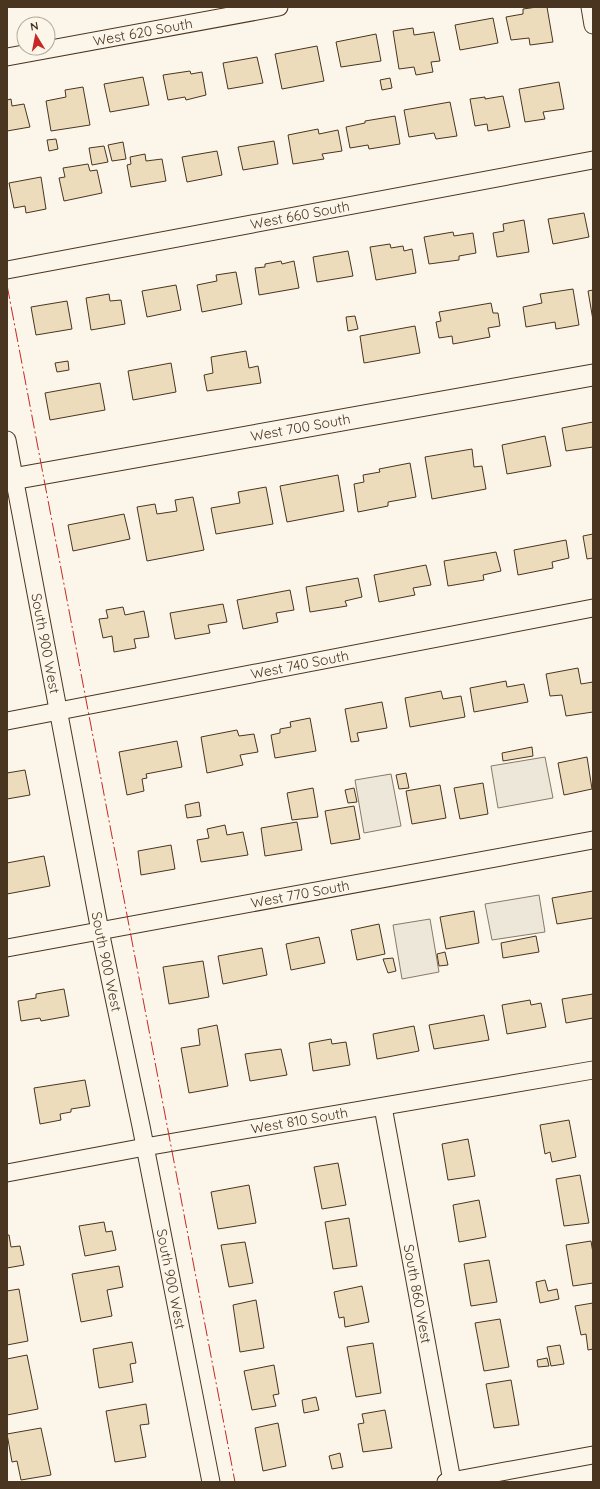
<svg xmlns="http://www.w3.org/2000/svg" width="600" height="1489" viewBox="0 0 600 1489" font-family="Quicksand,sans-serif">
<style>
.parking{fill:#ede7d9;stroke:#887966}
.building{fill:#ecdcbc;stroke:#4a3520}
.lines{fill:none;stroke-linecap:round;stroke-linejoin:round}
.minor-casing{stroke:#4a3520;stroke-width:19}
.tertiary-casing{stroke:#4a3520;stroke-width:23}
.minor{stroke:#fbf6e9;stroke-width:17}
.tertiary{stroke:#fbf6e9;stroke-width:21}
.power{stroke:#c62828;stroke-width:1;stroke-dasharray:14 3 2 3;stroke-linecap:butt}
.labels{text-anchor:middle;dominant-baseline:central;stroke-width:3;stroke-linejoin:round;paint-order:stroke}
.street-label{font-size:14px;fill:#4a3520;stroke:#fbf6e9}
</style>
<rect width="100%" height="100%" fill="#fbf6e9"/>
<!-- parking -->
<path class="parking" d="M 545,757 L 553,798 L 498,808 L 491,766 Z
M 391,774 L 401,826 L 364,833 L 355,780 Z
M 539,895 L 545,932 L 492,940 L 485,904 Z
M 430,919 L 439,972 L 402,979 L 393,925 Z"/>
<!-- building -->
<path class="building" d="M 537,7 L 547,7 L 553,42 L 530,45 L 529,38 L 511,40 L 506,17 L 523,14 L 523,9 Z
M 493,18 L 498,43 L 460,50 L 455,25 Z
M 413,28 L 414,35 L 434,32 L 440,61 L 431,62 L 433,72 L 416,75 L 414,67 L 399,69 L 393,31 Z
M 376,34 L 381,61 L 341,67 L 336,42 Z
M 317,46 L 324,81 L 282,89 L 275,54 Z
M 257,57 L 263,83 L 228,89 L 223,63 Z
M 190,71 L 191,74 L 202,72 L 206,95 L 186,100 L 185,97 L 168,100 L 163,75 Z
M 143,77 L 149,105 L 110,112 L 104,84 Z
M 390,78 L 392,88 L 382,90 L 380,80 Z
M 559,82 L 564,109 L 543,112 L 545,119 L 525,122 L 519,89 Z
M 83,87 L 90,125 L 51,131 L 46,101 L 66,97 L 65,90 Z
M 503,96 L 510,127 L 488,131 L 487,124 L 475,126 L 470,99 L 485,97 L 485,99 Z
M 11,99 L 12,106 L 24,104 L 30,127 L 7,131 L 7,100 Z
M 450,102 L 457,136 L 436,139 L 434,133 L 409,137 L 404,110 Z
M 395,116 L 400,144 L 369,149 L 368,145 L 350,148 L 346,127 L 365,123 L 365,121 Z
M 318,129 L 319,134 L 338,130 L 342,151 L 322,154 L 324,159 L 293,164 L 288,135 Z
M 56,139 L 58,149 L 49,151 L 47,140 Z
M 274,141 L 278,164 L 243,170 L 238,147 Z
M 123,142 L 126,159 L 112,161 L 108,145 Z
M 104,146 L 108,162 L 92,165 L 89,148 Z
M 217,151 L 222,175 L 187,182 L 182,157 Z
M 145,154 L 146,161 L 162,159 L 166,181 L 131,187 L 127,165 L 131,164 L 130,157 Z
M 88,164 L 90,171 L 97,170 L 102,193 L 64,201 L 59,178 L 65,177 L 63,168 Z
M 41,177 L 46,209 L 26,213 L 25,206 L 14,208 L 9,183 Z
M 584,213 L 589,237 L 553,244 L 548,219 Z
M 524,220 L 529,252 L 497,257 L 493,233 L 504,231 L 503,224 Z
M 453,232 L 454,236 L 473,233 L 476,253 L 459,256 L 459,260 L 429,264 L 424,237 Z
M 390,244 L 391,248 L 403,246 L 404,251 L 412,249 L 416,273 L 376,280 L 370,247 Z
M 348,251 L 353,276 L 317,282 L 313,257 Z
M 281,261 L 282,264 L 294,261 L 299,288 L 259,295 L 255,268 L 265,267 L 265,264 Z
M 236,272 L 242,304 L 202,312 L 197,285 L 217,281 L 216,275 Z
M 176,285 L 181,310 L 147,317 L 142,291 Z
M 573,289 L 579,325 L 556,329 L 555,322 L 526,327 L 523,307 L 542,303 L 540,294 Z
M 593,290 L 593,320 L 588,291 Z
M 109,294 L 110,301 L 121,300 L 125,324 L 91,330 L 86,298 Z
M 67,301 L 72,329 L 36,335 L 31,307 Z
M 491,303 L 493,313 L 498,313 L 500,326 L 488,328 L 490,337 L 453,344 L 452,336 L 439,338 L 436,322 L 441,321 L 439,312 Z
M 355,316 L 358,329 L 348,331 L 346,317 Z
M 415,326 L 420,353 L 364,363 L 360,336 Z
M 246,351 L 249,368 L 258,366 L 261,383 L 207,391 L 204,375 L 213,373 L 211,357 Z
M 68,361 L 69,370 L 57,372 L 55,363 Z
M 171,363 L 176,392 L 133,400 L 128,371 Z
M 100,383 L 105,410 L 50,420 L 45,393 Z
M 593,422 L 593,447 L 566,451 L 562,428 Z
M 545,436 L 551,466 L 507,474 L 502,445 Z
M 472,449 L 474,467 L 482,466 L 486,489 L 432,499 L 425,457 Z
M 410,463 L 416,497 L 388,502 L 388,506 L 358,512 L 354,484 L 364,482 L 363,475 L 380,472 L 379,469 Z
M 338,475 L 344,511 L 287,522 L 280,486 Z
M 266,487 L 273,524 L 216,534 L 211,508 L 240,503 L 238,492 Z
M 193,497 L 204,550 L 147,561 L 137,507 L 155,504 L 157,514 L 177,511 L 175,500 Z
M 124,514 L 130,539 L 73,551 L 68,525 Z
M 593,534 L 593,558 L 587,559 L 583,536 Z
M 566,540 L 569,558 L 552,562 L 553,568 L 518,575 L 514,550 Z
M 496,552 L 501,571 L 483,575 L 484,580 L 448,586 L 444,561 Z
M 426,565 L 431,585 L 413,588 L 415,595 L 379,602 L 374,575 Z
M 358,578 L 362,597 L 345,601 L 347,606 L 310,612 L 306,587 Z
M 290,590 L 294,610 L 276,613 L 278,622 L 243,629 L 237,600 Z
M 223,604 L 227,622 L 208,625 L 210,633 L 175,639 L 170,613 Z
M 123,607 L 125,615 L 144,611 L 149,637 L 134,639 L 136,648 L 114,652 L 112,636 L 103,638 L 99,619 L 108,618 L 106,610 Z
M 578,668 L 581,684 L 593,682 L 593,712 L 566,716 L 562,695 L 550,696 L 546,674 Z
M 506,681 L 507,687 L 524,684 L 528,702 L 474,712 L 470,688 Z
M 441,691 L 443,699 L 461,696 L 465,717 L 410,727 L 405,698 Z
M 382,702 L 387,728 L 357,733 L 359,741 L 351,742 L 345,709 Z
M 310,718 L 316,751 L 275,758 L 271,735 L 280,733 L 280,729 L 291,727 L 290,722 Z
M 237,730 L 239,736 L 254,734 L 258,752 L 240,755 L 243,765 L 207,773 L 201,737 Z
M 177,741 L 182,767 L 146,774 L 147,778 L 142,779 L 144,791 L 127,795 L 119,752 Z
M 532,747 L 533,756 L 503,761 L 502,753 Z
M 587,757 L 592,789 L 564,795 L 558,763 Z
M 25,770 L 30,795 L 7,799 L 7,773 Z
M 406,773 L 409,788 L 399,789 L 396,775 Z
M 483,783 L 488,814 L 460,819 L 454,788 Z
M 440,785 L 446,818 L 412,824 L 406,791 Z
M 313,788 L 318,817 L 292,820 L 287,793 Z
M 354,788 L 357,802 L 348,803 L 345,790 Z
M 199,802 L 201,816 L 187,818 L 185,805 Z
M 354,806 L 360,839 L 331,844 L 325,811 Z
M 297,822 L 302,850 L 265,856 L 261,828 Z
M 225,825 L 227,835 L 243,832 L 248,855 L 201,862 L 197,840 L 209,838 L 207,829 Z
M 171,845 L 175,869 L 141,875 L 138,851 Z
M 44,856 L 50,886 L 7,894 L 7,863 Z
M 593,891 L 593,918 L 557,924 L 552,898 Z
M 474,911 L 479,943 L 446,949 L 440,917 Z
M 379,924 L 385,954 L 357,960 L 351,930 Z
M 536,936 L 539,952 L 503,958 L 501,943 Z
M 319,937 L 325,963 L 291,970 L 286,944 Z
M 262,948 L 267,975 L 223,984 L 218,956 Z
M 445,952 L 448,965 L 439,966 L 437,954 Z
M 393,958 L 396,971 L 388,973 L 383,959 Z
M 203,961 L 209,997 L 169,1004 L 163,967 Z
M 64,989 L 69,1016 L 41,1021 L 40,1018 L 21,1021 L 18,1001 L 36,998 L 36,994 Z
M 593,994 L 593,1018 L 566,1023 L 562,999 Z
M 530,1000 L 531,1005 L 541,1003 L 546,1027 L 507,1034 L 502,1005 Z
M 484,1015 L 489,1040 L 434,1049 L 429,1025 Z
M 217,1025 L 228,1086 L 189,1093 L 181,1048 L 200,1045 L 198,1029 Z
M 414,1026 L 419,1051 L 377,1059 L 373,1034 Z
M 331,1039 L 332,1044 L 346,1042 L 350,1065 L 313,1071 L 309,1043 Z
M 281,1049 L 287,1075 L 250,1081 L 245,1054 Z
M 85,1080 L 90,1106 L 71,1109 L 71,1112 L 60,1114 L 61,1120 L 40,1124 L 34,1088 Z
M 569,1120 L 576,1157 L 552,1162 L 550,1152 L 545,1154 L 540,1125 Z
M 468,1139 L 475,1176 L 448,1180 L 442,1144 Z
M 338,1163 L 346,1205 L 322,1209 L 314,1167 Z
M 580,1175 L 589,1223 L 564,1226 L 556,1179 Z
M 249,1185 L 256,1223 L 218,1229 L 211,1192 Z
M 479,1200 L 486,1237 L 459,1242 L 453,1205 Z
M 349,1218 L 357,1266 L 333,1269 L 325,1222 Z
M 104,1222 L 106,1232 L 112,1231 L 116,1250 L 85,1256 L 79,1226 Z
M 7,1235 L 9,1235 L 11,1247 L 20,1246 L 24,1265 L 7,1268 Z
M 591,1241 L 593,1253 L 593,1283 L 573,1286 L 566,1245 Z
M 245,1242 L 253,1283 L 229,1287 L 221,1245 Z
M 489,1260 L 497,1302 L 471,1306 L 464,1264 Z
M 119,1266 L 123,1287 L 107,1290 L 112,1316 L 81,1322 L 72,1274 Z
M 545,1280 L 548,1291 L 557,1289 L 559,1299 L 540,1303 L 536,1282 Z
M 362,1286 L 369,1322 L 345,1327 L 344,1317 L 339,1318 L 334,1292 Z
M 19,1289 L 28,1341 L 7,1345 L 7,1291 Z
M 256,1300 L 264,1348 L 240,1352 L 233,1305 Z
M 593,1303 L 593,1349 L 588,1350 L 586,1334 L 581,1335 L 575,1306 Z
M 500,1319 L 509,1367 L 484,1371 L 475,1323 Z
M 132,1342 L 136,1363 L 130,1364 L 133,1382 L 99,1388 L 93,1349 Z
M 373,1343 L 381,1393 L 356,1397 L 347,1347 Z
M 560,1345 L 564,1364 L 551,1366 L 547,1347 Z
M 27,1355 L 38,1409 L 7,1415 L 7,1359 Z
M 547,1358 L 549,1366 L 538,1367 L 537,1360 Z
M 274,1365 L 279,1394 L 273,1395 L 276,1406 L 252,1410 L 244,1371 Z
M 511,1380 L 519,1425 L 494,1428 L 486,1384 Z
M 316,1397 L 319,1410 L 304,1413 L 302,1400 Z
M 146,1404 L 149,1424 L 140,1425 L 146,1457 L 115,1462 L 106,1411 Z
M 385,1410 L 392,1448 L 363,1452 L 358,1424 L 364,1423 L 362,1414 Z
M 278,1423 L 286,1466 L 263,1471 L 255,1428 Z
M 41,1428 L 51,1475 L 21,1480 L 17,1461 L 12,1462 L 7,1434 Z
M 340,1453 L 343,1467 L 332,1469 L 329,1456 Z"/>
<g class="lines">
<!-- minor casing -->
<g class="minor-casing">
<g id="minor">
<path d="M 590,7 L 593,25"/>
<path id="s1" d="M 7,57 L 279,7"/>
<path id="s2" d="M 7,270 L 593,160"/>
<path id="s3" d="M 7,440 L 100,931 L 141,1126 L 211,1482"/>
<path id="s4" d="M 7,721 L 593,608"/>
<path id="s5" d="M 7,948 L 593,840"/>
<path id="s6" d="M 383,1107 L 452,1481"/>
<path id="s7" d="M 7,1173 L 145,1147 L 593,1070"/>
<path d="M 446,1482 L 593,1455"/>
</g>
</g>
<!-- tertiary casing -->
<g class="tertiary-casing">
<g id="tertiary">
<path id="s8" d="M 7,480 L 593,375"/>
</g>
</g>
<!-- minor -->
<use href="#minor" class="minor"/>
<!-- tertiary -->
<use href="#tertiary" class="tertiary"/>
<!-- power -->
<path class="power" d="M 7,285 L 235,1482"/>
</g>
<g class="labels">
<!-- street labels -->
<g class="street-label">
<text stroke="none"><textPath href="#s1" startOffset="138">West 620 South</textPath></text>
<text stroke="none"><textPath href="#s2" startOffset="298">West 660 South</textPath></text>
<text stroke="none"><textPath href="#s8" startOffset="298">West 700 South</textPath></text>
<text stroke="none"><textPath href="#s3" startOffset="207">South 900 West</textPath></text>
<text stroke="none"><textPath href="#s4" startOffset="298">West 740 South</textPath></text>
<text stroke="none"><textPath href="#s5" startOffset="298">West 770 South</textPath></text>
<text stroke="none"><textPath href="#s3" startOffset="531">South 900 West</textPath></text>
<text stroke="none"><textPath href="#s7" startOffset="297">West 810 South</textPath></text>
<text stroke="none"><textPath href="#s3" startOffset="855">South 900 West</textPath></text>
<text stroke="none"><textPath href="#s6" startOffset="190">South 860 West</textPath></text>
</g>
</g>
<!-- border -->
<rect width="600" height="1489" fill="none" stroke="#4a3520" stroke-width="16"/>
<!-- north arrow -->
<g transform="translate(36 36) rotate(350)"><circle r="19" fill="#fbf6e9" stroke="#b4a999"/>
<path d="M0-3L7 15L0 10L-7 15Z" fill="#c62828"/>
<text y="-6" font-size="11" font-weight="bold" text-anchor="middle" fill="#4a3520">N</text>
</g>
</svg>
